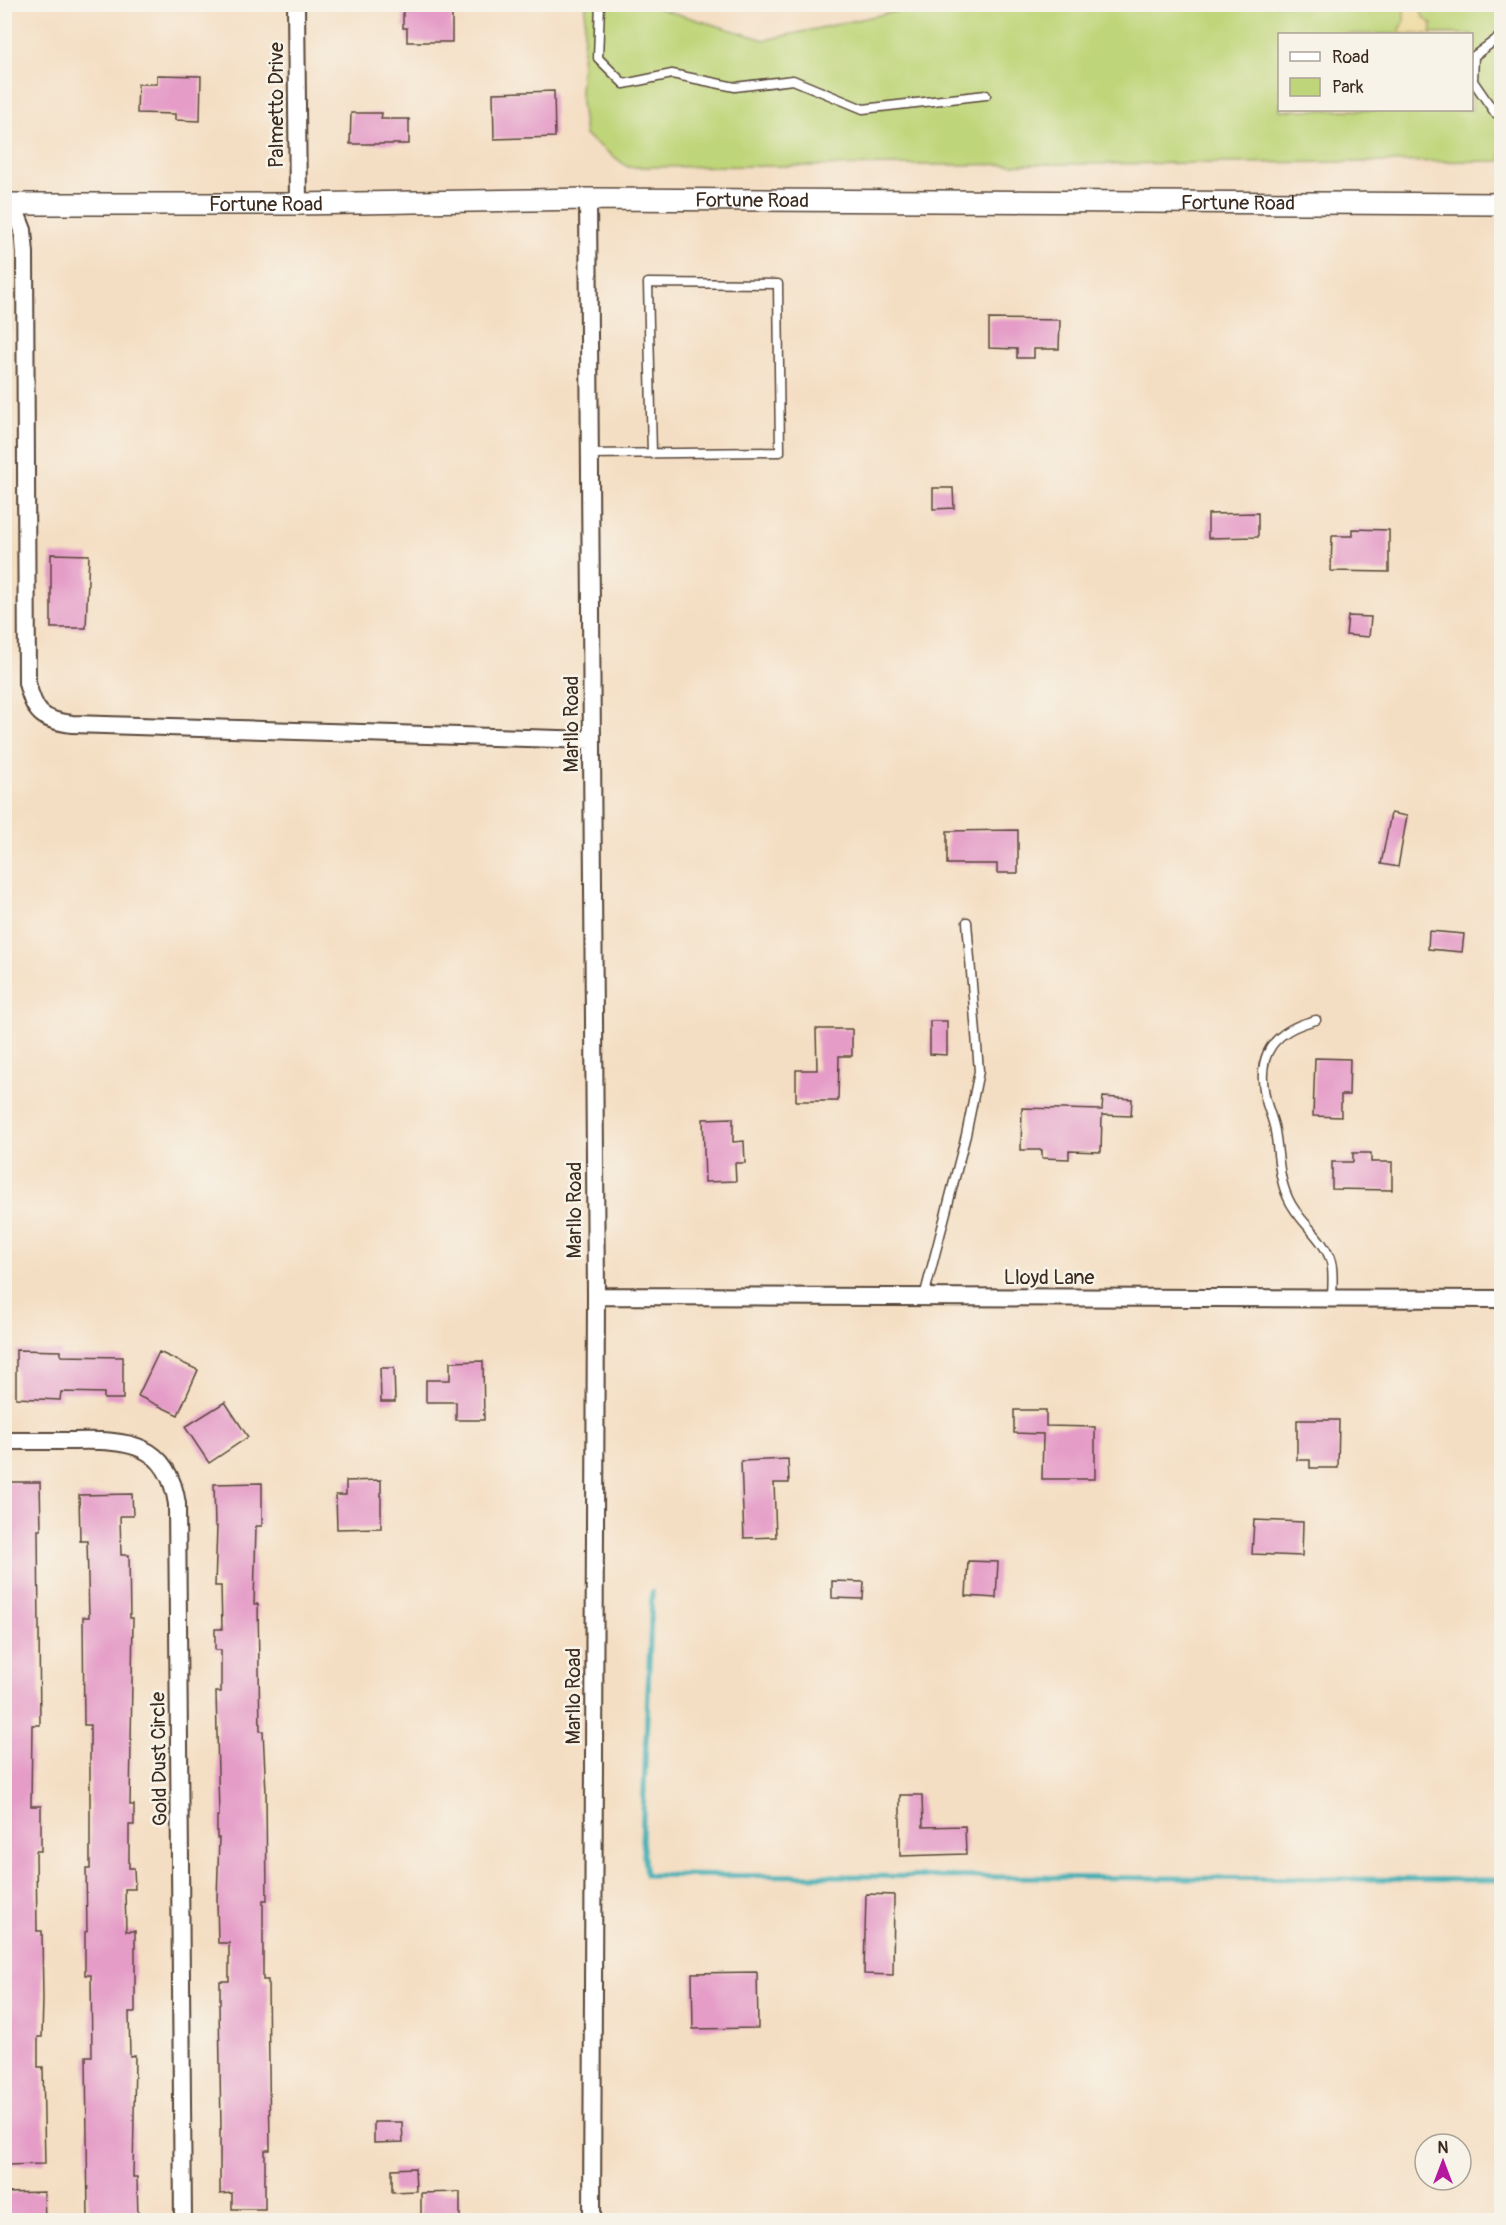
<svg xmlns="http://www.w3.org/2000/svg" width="1506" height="2225" viewBox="0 0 1506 2225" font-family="Pangolin,sans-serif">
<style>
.green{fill:#bfd579;stroke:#7d804c;stroke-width:1.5;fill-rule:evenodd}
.sand{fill:#eeda9e;stroke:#94825e;stroke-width:1.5}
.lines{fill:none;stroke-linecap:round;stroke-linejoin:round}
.stream{stroke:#3cadb4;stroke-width:5}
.building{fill:#e59dc8}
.service-casing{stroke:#574537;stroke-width:11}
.minor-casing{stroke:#574537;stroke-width:20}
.tertiary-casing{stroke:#574537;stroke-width:24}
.service{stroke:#fff;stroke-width:8}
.minor{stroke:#fff;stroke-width:16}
.tertiary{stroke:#fff;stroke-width:21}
.labels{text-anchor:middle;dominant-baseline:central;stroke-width:5;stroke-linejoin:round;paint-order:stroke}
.street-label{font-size:20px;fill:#3b2a1e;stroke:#f7f3e8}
</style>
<rect width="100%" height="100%" fill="#f7f3e8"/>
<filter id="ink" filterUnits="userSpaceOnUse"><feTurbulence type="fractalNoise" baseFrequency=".0167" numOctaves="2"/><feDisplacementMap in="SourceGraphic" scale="12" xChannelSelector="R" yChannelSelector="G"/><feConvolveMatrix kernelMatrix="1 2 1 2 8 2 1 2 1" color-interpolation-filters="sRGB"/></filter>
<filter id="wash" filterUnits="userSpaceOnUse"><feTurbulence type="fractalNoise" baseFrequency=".008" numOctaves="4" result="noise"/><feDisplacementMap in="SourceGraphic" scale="24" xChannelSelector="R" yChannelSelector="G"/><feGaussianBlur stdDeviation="1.35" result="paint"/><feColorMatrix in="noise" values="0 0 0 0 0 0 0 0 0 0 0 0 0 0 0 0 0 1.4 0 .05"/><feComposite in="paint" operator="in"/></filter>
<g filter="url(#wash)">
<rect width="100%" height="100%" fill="#f4dec3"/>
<!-- green -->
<path class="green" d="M 930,4 L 1501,5 L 1501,161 L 628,167 L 585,135 L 580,93 L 586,5 L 647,5 L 765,40 ZM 1280,34 L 1472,34 L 1472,110 L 1280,110 Z"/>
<!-- sand -->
<path class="sand" d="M 1404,5 L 1423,5 L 1420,10 L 1424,18 L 1432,24 L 1431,34 L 1398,34 L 1404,22 Z"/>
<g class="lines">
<!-- stream -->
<path class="stream" d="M 652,1592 L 642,1841 L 646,1875 L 1502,1880"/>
</g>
<g id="blocks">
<!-- building -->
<path class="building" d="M 403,4 L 452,4 L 452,42 L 407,42 L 407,28 L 403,28 Z
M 157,75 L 201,76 L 200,121 L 175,120 L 175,114 L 137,113 L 138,84 L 157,84 Z
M 554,91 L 555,137 L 494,139 L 493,93 Z
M 351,113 L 382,113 L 381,119 L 409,119 L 409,144 L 350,144 Z
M 989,319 L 1060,320 L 1059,349 L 1034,349 L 1034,358 L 1017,358 L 1017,349 L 989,348 Z
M 933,488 L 953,488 L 954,508 L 933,509 Z
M 1258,513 L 1258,537 L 1208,538 L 1208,514 Z
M 1352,529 L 1389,530 L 1389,572 L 1331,571 L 1332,536 L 1352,536 Z
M 51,554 L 89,555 L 86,628 L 51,628 Z
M 1348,616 L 1371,617 L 1369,637 L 1346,635 Z
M 1391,813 L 1407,816 L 1398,867 L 1381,864 Z
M 1018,830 L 1018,873 L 997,873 L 997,864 L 947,864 L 947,831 Z
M 1429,931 L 1464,934 L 1462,952 L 1428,949 Z
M 930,1021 L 947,1021 L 947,1055 L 930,1054 Z
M 816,1029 L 852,1029 L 852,1056 L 839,1056 L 838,1101 L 796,1101 L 796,1070 L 817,1070 Z
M 1315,1058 L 1350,1059 L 1349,1095 L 1341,1095 L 1341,1117 L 1313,1116 Z
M 1103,1097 L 1132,1099 L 1131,1116 L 1102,1115 L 1101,1152 L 1069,1151 L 1069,1159 L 1042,1158 L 1042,1150 L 1021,1150 L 1022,1108 L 1102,1110 Z
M 733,1118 L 733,1142 L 744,1141 L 745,1163 L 735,1163 L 736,1181 L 705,1182 L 703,1119 Z
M 1353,1153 L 1371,1153 L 1371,1162 L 1392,1162 L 1392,1190 L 1332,1189 L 1332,1162 L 1353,1162 Z
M 16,1350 L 61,1351 L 61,1356 L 123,1357 L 123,1399 L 104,1399 L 104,1393 L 61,1392 L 60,1400 L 16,1398 Z
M 159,1352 L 198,1370 L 178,1415 L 138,1396 Z
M 483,1361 L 484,1420 L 456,1420 L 456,1402 L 426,1402 L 426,1380 L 450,1380 L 450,1362 Z
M 380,1368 L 394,1368 L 395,1402 L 381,1402 Z
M 225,1402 L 248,1437 L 209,1463 L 185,1427 Z
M 1014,1410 L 1046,1410 L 1046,1426 L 1095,1427 L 1095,1479 L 1042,1479 L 1043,1434 L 1014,1433 Z
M 1297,1420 L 1339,1420 L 1338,1468 L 1310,1468 L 1310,1460 L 1297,1460 Z
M 788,1459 L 789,1483 L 774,1483 L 776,1537 L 744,1538 L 741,1461 Z
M 381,1480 L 381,1528 L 337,1529 L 336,1495 L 346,1495 L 346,1481 Z
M 4,1482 L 40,1482 L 41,1530 L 38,1530 L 40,1725 L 32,1725 L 31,1806 L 41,1806 L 41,1851 L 36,1851 L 37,1931 L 42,1931 L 43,1999 L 42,2037 L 38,2037 L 38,2067 L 43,2067 L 45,2164 L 4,2165 Z
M 262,1483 L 262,1526 L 256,1526 L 254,1604 L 258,1604 L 260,1731 L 263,1731 L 266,1792 L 267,1900 L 263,1900 L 263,1980 L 268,1980 L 270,2150 L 265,2150 L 265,2209 L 232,2209 L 232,2193 L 220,2194 L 220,2129 L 221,2129 L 219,2004 L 220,2004 L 220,1981 L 229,1981 L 229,1943 L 218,1943 L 217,1899 L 219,1838 L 217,1838 L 217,1816 L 219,1816 L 216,1692 L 221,1692 L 221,1650 L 215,1650 L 215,1629 L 222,1629 L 221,1586 L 215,1586 L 217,1526 L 215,1526 L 214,1484 Z
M 132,1494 L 133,1516 L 120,1516 L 121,1555 L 129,1555 L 130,1618 L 133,1618 L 130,1805 L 134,1805 L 134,1825 L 129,1825 L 129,1868 L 134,1868 L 135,1889 L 125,1889 L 126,1931 L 135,1931 L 135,2012 L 129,2012 L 130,2056 L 135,2055 L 133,2177 L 137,2177 L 138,2220 L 88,2220 L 86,2056 L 92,2056 L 91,1975 L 85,1975 L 85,1932 L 87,1931 L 86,1869 L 90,1869 L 90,1725 L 84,1725 L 83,1617 L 89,1617 L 87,1541 L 80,1541 L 79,1495 Z
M 1254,1520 L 1303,1522 L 1302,1556 L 1252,1554 Z
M 968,1561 L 998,1562 L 996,1598 L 966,1596 Z
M 832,1581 L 864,1582 L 863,1599 L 832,1598 Z
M 900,1795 L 922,1795 L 923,1827 L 965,1826 L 966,1854 L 900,1856 Z
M 866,1894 L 894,1895 L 893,1975 L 864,1974 Z
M 757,1972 L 758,2028 L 693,2029 L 692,1973 Z
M 374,2122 L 402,2122 L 403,2142 L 374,2143 Z
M 415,2168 L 416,2191 L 392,2192 L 392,2169 Z
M 44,2192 L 45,2220 L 4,2220 L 4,2193 Z
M 460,2192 L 460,2220 L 421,2220 L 421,2193 Z"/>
</g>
</g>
<g filter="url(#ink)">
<use href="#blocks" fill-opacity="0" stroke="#574537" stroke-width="1.5"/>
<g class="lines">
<!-- service casing -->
<g class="service-casing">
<path id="service" d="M 600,4 L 598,58 L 624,84 L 672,74 L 735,87 L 793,80 L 863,109 L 986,95
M 1502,35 L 1474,56 L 1473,81 L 1495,113 L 1502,115
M 590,454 L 780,452 L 778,284 L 648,283 L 652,454
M 1316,1020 C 1275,1030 1256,1053 1265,1096 C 1267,1108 1273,1118 1275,1131 C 1279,1153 1278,1177 1288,1198 C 1298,1222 1324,1237 1331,1262 C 1334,1274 1332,1287 1332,1299
M 924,1297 L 966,1135 L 979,1071 L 967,922"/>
</g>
<!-- minor casing -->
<g class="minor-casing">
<path id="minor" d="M 296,4 L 298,204
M 588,199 L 596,1296 L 592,2220
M 13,204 L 23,230 L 25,253 L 27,683 C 35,713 41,720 72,724 L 592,740
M 596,1296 L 1502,1299
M 4,1441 C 28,1441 51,1441 74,1441 C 127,1440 168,1442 177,1504 L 183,2220"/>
</g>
<!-- tertiary casing -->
<g class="tertiary-casing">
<g id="tertiary">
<path id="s1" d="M 4,204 L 298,204 L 588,199 L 1502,204"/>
</g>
</g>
<!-- service -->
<use href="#service" class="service"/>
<!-- minor -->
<use href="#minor" class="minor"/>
<!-- tertiary -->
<use href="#tertiary" class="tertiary"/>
</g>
</g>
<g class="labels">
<!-- street labels -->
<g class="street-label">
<text transform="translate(276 105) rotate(-90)">Palmetto Drive</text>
<text stroke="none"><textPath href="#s1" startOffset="748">Fortune Road</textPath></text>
<text stroke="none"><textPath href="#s1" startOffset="1234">Fortune Road</textPath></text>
<text stroke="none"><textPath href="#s1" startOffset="262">Fortune Road</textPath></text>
<text transform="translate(571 724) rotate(-90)">Marllo Road</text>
<text transform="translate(574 1210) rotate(-90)">Marllo Road</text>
<text x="1049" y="1277">Lloyd Lane</text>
<text transform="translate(573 1696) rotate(-90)">Marllo Road</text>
<text transform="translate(159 1759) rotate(-91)">Gold Dust Circle</text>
</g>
</g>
<!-- margin -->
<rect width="1506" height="2225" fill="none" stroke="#f7f3e8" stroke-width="24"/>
<!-- legend -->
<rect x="1278" y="33" width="195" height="78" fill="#f7f3e8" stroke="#aca397" stroke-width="1.5"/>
<rect x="1290" y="52" width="30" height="9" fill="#ffffff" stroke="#aca397" stroke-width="1.5"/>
<text x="1332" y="63" font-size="18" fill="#3b2a1e">Road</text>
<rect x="1290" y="78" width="30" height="18" fill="#bfd579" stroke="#aca397" stroke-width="1.5"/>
<text x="1332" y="93" font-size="18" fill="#3b2a1e">Park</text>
<!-- north arrow -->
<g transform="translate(1443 2162)"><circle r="28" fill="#f7f3e8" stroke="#aca397" stroke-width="1.5"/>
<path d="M0-4.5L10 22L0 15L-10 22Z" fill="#b5179e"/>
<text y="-9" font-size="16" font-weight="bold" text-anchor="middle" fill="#3b2a1e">N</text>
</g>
</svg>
